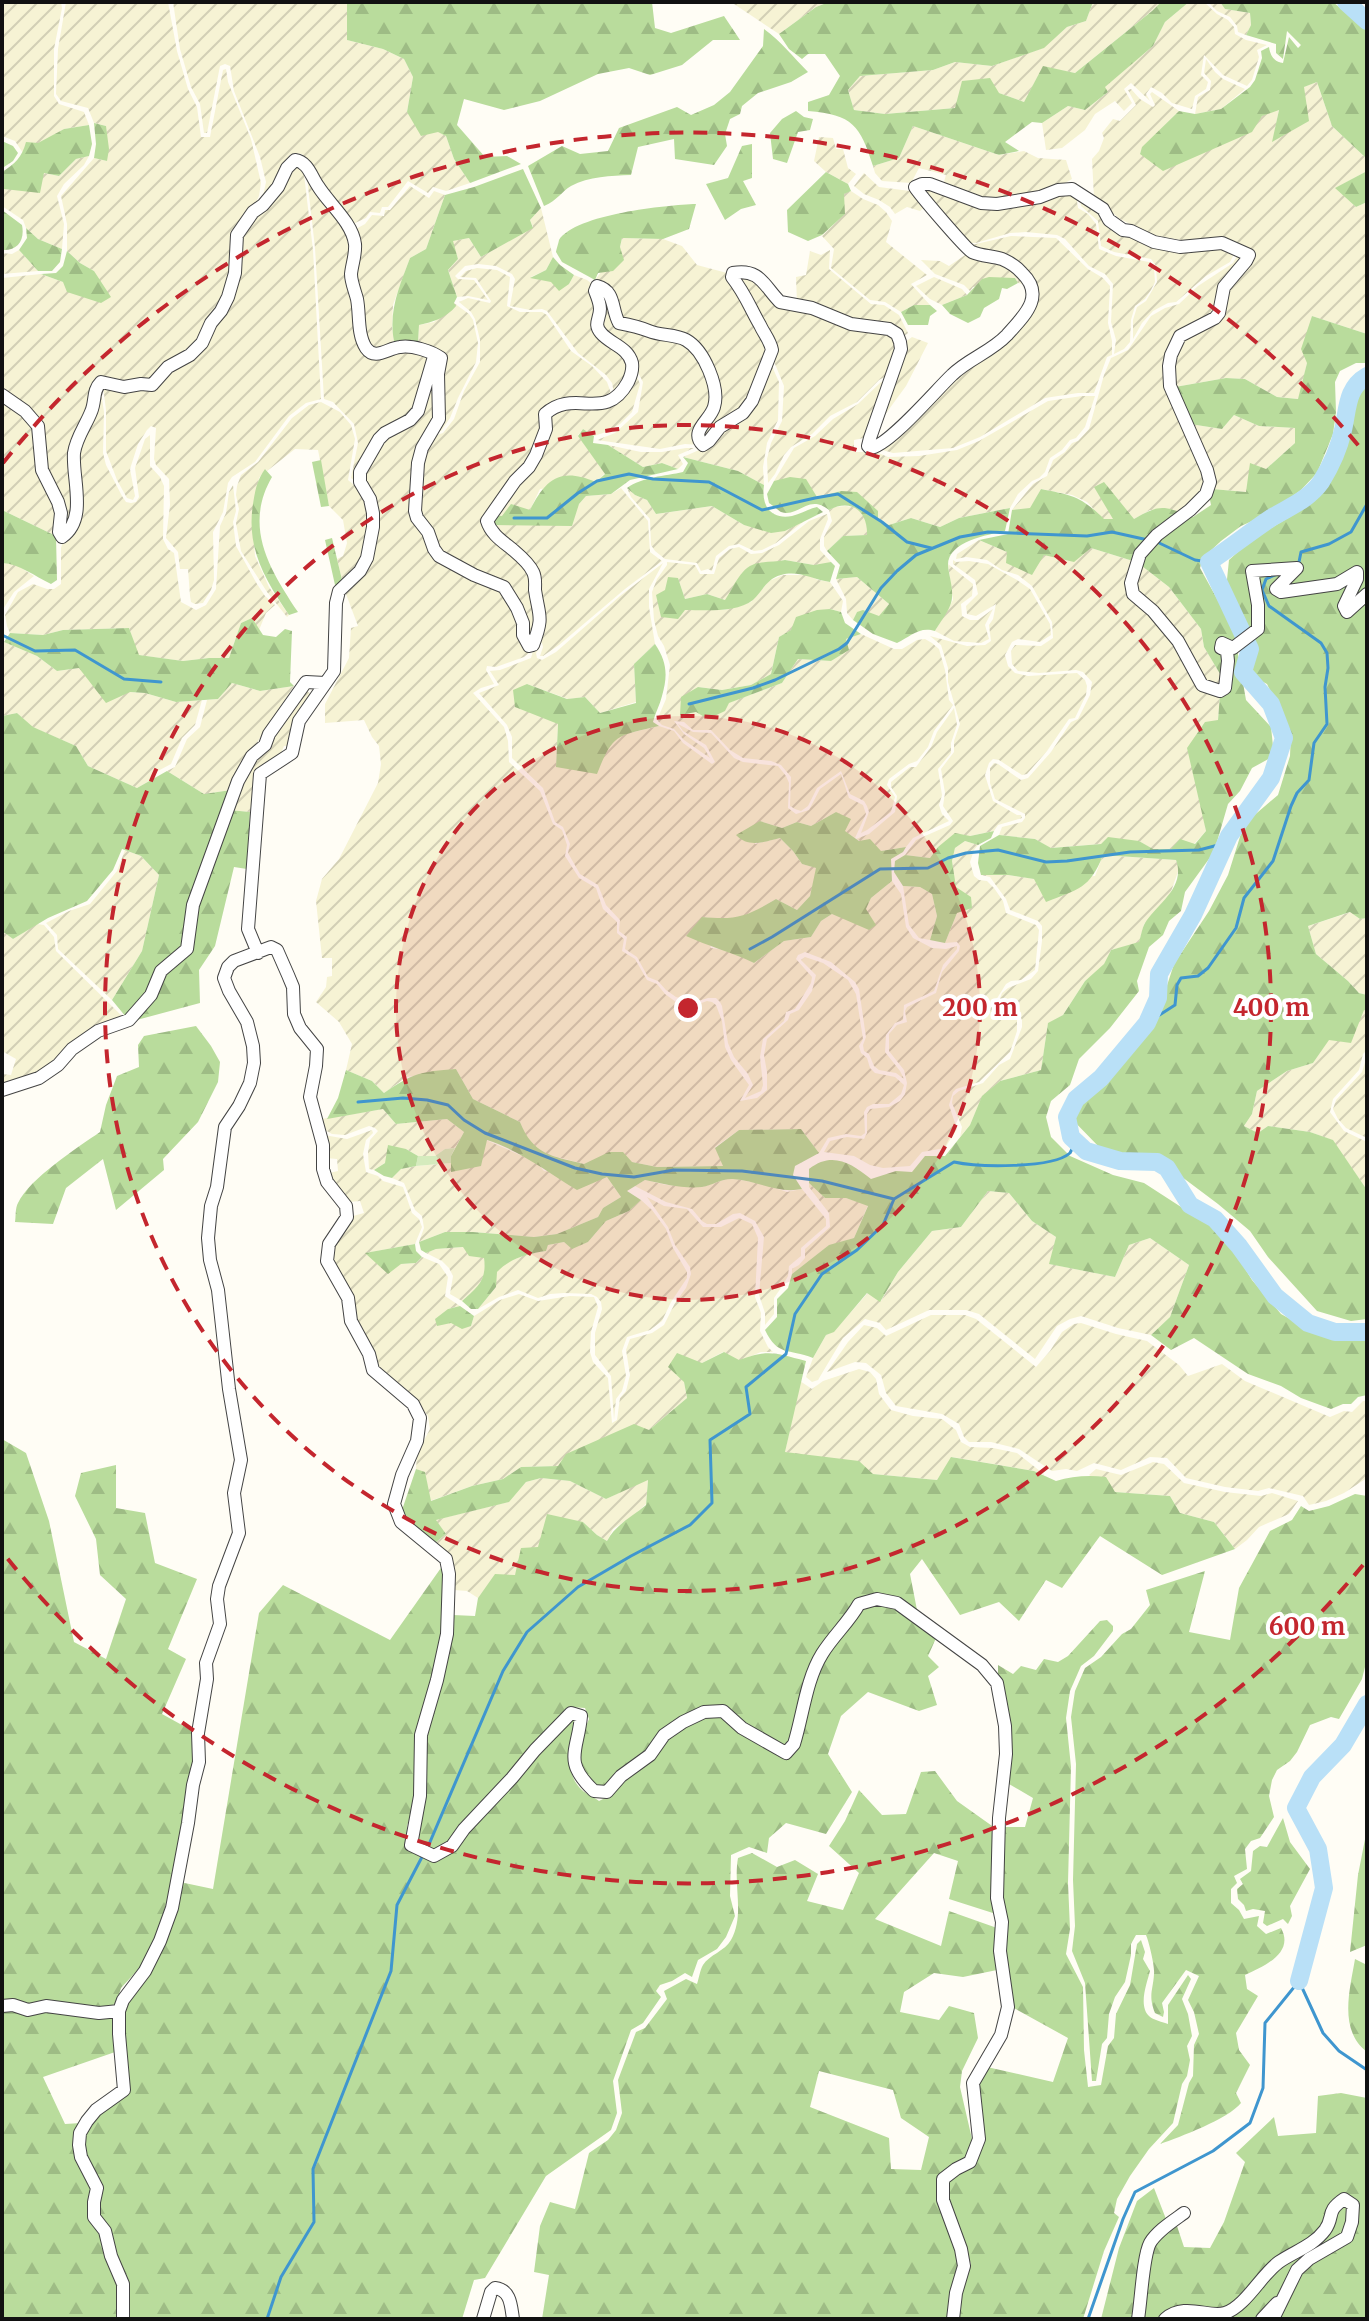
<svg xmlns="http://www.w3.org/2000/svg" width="1369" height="2321" viewBox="0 0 1369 2321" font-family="Merriweather,serif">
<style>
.farmland{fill:url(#farmland-furrows)}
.grass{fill:#d5ebbd}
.forest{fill:url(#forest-firs);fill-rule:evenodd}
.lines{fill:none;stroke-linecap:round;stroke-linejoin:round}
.stream{stroke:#3f96cf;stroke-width:3}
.river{stroke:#b9e0f7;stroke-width:18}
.minor-casing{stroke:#444;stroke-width:14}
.minor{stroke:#fff;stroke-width:12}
.ring{fill:none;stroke:#c4262e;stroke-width:4;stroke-dasharray:14 10}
.centre{fill:#c4262e;stroke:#fff;stroke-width:4}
.ring-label{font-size:24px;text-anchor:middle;font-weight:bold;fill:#c4262e;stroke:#fff;stroke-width:8;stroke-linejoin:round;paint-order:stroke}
</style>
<defs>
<pattern id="farmland-furrows" width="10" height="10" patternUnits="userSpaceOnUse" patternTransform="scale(2)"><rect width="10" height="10" fill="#f6f3d4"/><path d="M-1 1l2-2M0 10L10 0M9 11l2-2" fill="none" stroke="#d2cfb5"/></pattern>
<pattern id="forest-firs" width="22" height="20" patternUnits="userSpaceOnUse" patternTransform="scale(2)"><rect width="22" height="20" fill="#b9dc9c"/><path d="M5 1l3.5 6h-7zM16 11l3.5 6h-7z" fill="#9ebc85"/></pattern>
</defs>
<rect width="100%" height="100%" fill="#fffdf5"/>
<!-- farmland -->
<path class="farmland" d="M 2,2 L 61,2 L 62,8 L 54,49 L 54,96 L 59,104 L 84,112 L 89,125 L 64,129 L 23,153 L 15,141 L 2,136 Z
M 66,2 L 168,2 L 177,51 L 188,89 L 197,107 L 201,137 L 210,137 L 223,70 L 226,69 L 228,82 L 251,139 L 261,183 L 259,196 L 253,209 L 238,226 L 225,300 L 201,339 L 154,379 L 126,383 L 109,380 L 90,404 L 72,446 L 73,492 L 71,521 L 64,530 L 44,468 L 42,431 L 2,393 L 2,278 L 41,274 L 63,282 L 94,271 L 80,263 L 67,251 L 67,224 L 61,196 L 94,158 L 107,161 L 106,126 L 94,123 L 88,108 L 61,101 L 56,94 L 58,49 Z
M 173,2 L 347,2 L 347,40 L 383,49 L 404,59 L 413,77 L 407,112 L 446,136 L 454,159 L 470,183 L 446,191 L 433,187 L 428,193 L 408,181 L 388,207 L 382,207 L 380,213 L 370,212 L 366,218 L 355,223 L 351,227 L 302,154 L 295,153 L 289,155 L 283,173 L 263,196 L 266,182 L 260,157 L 234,91 L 230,66 L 225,64 L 220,66 L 207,133 L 204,133 L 200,104 L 191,87 L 180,49 Z
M 731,2 L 829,2 L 816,7 L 779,34 Z
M 1093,2 L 1161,2 L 1152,11 L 1075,73 L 1043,67 L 1024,102 L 999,93 L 955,108 L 885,114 L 854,110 L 848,90 L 860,76 L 933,70 L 955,62 L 992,66 L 1043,48 L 1067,27 L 1086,21 Z
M 1189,2 L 1204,2 L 1217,14 L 1228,20 L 1234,27 L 1235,34 L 1246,40 L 1267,45 L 1257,50 L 1259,57 L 1252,80 L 1247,86 L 1223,75 L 1204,55 L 1201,75 L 1208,82 L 1206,89 L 1195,96 L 1192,109 L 1172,103 L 1162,93 L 1151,87 L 1146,94 L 1150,101 L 1131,83 L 1124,89 L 1132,103 L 1124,111 L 1115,101 L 1095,114 L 1085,130 L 1062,148 L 1046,150 L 1042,123 L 1068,106 L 1085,110 L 1108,92 L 1104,87 L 1153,46 L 1165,22 Z
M 1208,2 L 1220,2 L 1225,9 L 1250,13 L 1251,25 L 1246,35 L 1238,32 L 1237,26 L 1230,17 L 1217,11 Z
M 1206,59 L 1215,72 L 1223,79 L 1245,89 L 1221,109 L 1195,114 L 1198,97 L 1210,90 L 1211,81 L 1204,73 Z
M 1317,82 L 1332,126 L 1367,159 L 1367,171 L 1336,188 L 1356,207 L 1367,202 L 1367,334 L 1312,316 L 1307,363 L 1299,399 L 1277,397 L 1245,379 L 1226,378 L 1175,387 L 1172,378 L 1180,340 L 1213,323 L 1226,288 L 1250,250 L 1225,238 L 1214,237 L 1187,241 L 1152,235 L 1120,219 L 1094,198 L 1092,159 L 1099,151 L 1104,138 L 1102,133 L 1113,119 L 1120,121 L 1136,105 L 1128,90 L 1131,89 L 1140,99 L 1153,107 L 1155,105 L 1150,94 L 1152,92 L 1179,111 L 1143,147 L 1140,153 L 1279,109 L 1273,141 L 1308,121 L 1303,87 Z
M 913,126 L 999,155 L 1024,151 L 1038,158 L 1066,160 L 1072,179 L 1047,193 L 996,201 L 981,198 L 943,185 L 946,175 L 919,168 L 911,183 L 882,181 L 875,173 L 873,166 L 899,158 Z
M 819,137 L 833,138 L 836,149 L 843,149 L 848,168 L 856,174 L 848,184 L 826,172 L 814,161 Z
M 89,156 L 84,165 L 64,184 L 57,196 L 64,224 L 62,249 L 38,239 L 26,228 L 23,220 L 2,206 L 2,181 L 4,189 L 44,173 L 59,176 L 76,159 Z
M 292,165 L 303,166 L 313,250 L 321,399 L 306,403 L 289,416 L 255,462 L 232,477 L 228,483 L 223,512 L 213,532 L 214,580 L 211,590 L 203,603 L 195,604 L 191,602 L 190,596 L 188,569 L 180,569 L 178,552 L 166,538 L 170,505 L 169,479 L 156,465 L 154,459 L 156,428 L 151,426 L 147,430 L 138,444 L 130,469 L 135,496 L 133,500 L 127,498 L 117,480 L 106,451 L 106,410 L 103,386 L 154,386 L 209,339 L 222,316 L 238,240 Z
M 306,169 L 346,230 L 365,350 L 399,349 L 430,357 L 411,414 L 390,425 L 359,484 L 351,478 L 358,443 L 354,424 L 333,402 L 324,399 L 315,248 Z
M 864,173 L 879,187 L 910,191 L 927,205 L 920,211 L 907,207 L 895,214 L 890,207 L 879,200 L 864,194 L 854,186 Z
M 410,186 L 429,198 L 434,191 L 445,195 L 426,249 L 410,258 L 393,305 L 392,327 L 394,341 L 384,349 L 373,348 L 367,343 L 353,274 L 354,230 L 365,224 L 372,215 L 384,216 L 385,210 L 390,210 Z
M 923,188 L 969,202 L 1061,192 L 1079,197 L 1077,201 L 1078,208 L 1088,214 L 1096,224 L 1099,249 L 1116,256 L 1149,262 L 1154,268 L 1155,282 L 1151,290 L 1145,299 L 1135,306 L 1131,320 L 1130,342 L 1124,349 L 1114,354 L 1116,340 L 1111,322 L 1113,284 L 1105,274 L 1089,266 L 1065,239 L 1057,235 L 1026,232 L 1010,233 L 976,243 L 965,243 Z
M 851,191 L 863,199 L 878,205 L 886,212 L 892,221 L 886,242 L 927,275 L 911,284 L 930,305 L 914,305 L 901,312 L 885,302 L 870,300 L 831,268 L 834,249 L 822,236 L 844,214 L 844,193 Z
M 1082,199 L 1135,236 L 1216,246 L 1233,249 L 1233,256 L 1230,262 L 1206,276 L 1176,302 L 1168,303 L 1153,311 L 1142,323 L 1133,339 L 1133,320 L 1137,307 L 1146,301 L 1157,282 L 1156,266 L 1151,259 L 1114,252 L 1101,246 L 1098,221 L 1081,206 L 1080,201 Z
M 541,208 L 553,257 L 546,270 L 531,277 L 569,284 L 574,275 L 587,280 L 595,286 L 595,320 L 627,360 L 625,379 L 614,393 L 612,383 L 606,375 L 578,353 L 547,311 L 542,309 L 530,310 L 510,306 L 515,279 L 512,274 L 496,266 L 478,264 L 465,266 L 455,276 L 458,279 L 474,280 L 488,300 L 468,296 L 457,297 L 448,270 L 458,259 L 452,241 L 469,238 L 481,257 L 533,227 L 530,220 Z
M 1011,236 L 1056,238 L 1088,269 L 1103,278 L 1110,286 L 1108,323 L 1112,341 L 1112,355 L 1107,357 L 1094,393 L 1078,393 L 1045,398 L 980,437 L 953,448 L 893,453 L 879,449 L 1034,306 L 1032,280 L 967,246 Z
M 622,238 L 663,239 L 682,246 L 697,265 L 727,273 L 769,346 L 750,401 L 708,439 L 701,438 L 716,410 L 699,347 L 624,321 L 595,280 L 620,247 Z
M 19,250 L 38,271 L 2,274 L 2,253 L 12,254 Z
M 830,250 L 829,269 L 871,304 L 884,305 L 899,315 L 908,333 L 902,338 L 797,303 L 796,277 L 806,275 L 810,251 L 821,255 Z
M 968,253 L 1001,262 L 1029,286 L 1018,283 L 1015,278 L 973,287 L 970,291 L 964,285 L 935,274 L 921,260 L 940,261 L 949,266 Z
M 1238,254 L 1244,254 L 1213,316 L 1194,325 L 1167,365 L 1202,468 L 1205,486 L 1182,513 L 1150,510 L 1134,519 L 1103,519 L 1087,502 L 1072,495 L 1041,489 L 1030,509 L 1012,510 L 1033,484 L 1047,476 L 1053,460 L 1065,452 L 1072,443 L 1078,441 L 1089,429 L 1104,375 L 1111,358 L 1128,350 L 1151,316 L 1165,308 L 1179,304 L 1198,286 L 1233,263 Z
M 477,268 L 497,270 L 510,277 L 507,306 L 520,312 L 542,312 L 547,315 L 571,351 L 592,366 L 607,382 L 612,396 L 549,406 L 541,438 L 486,520 L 532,569 L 539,612 L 531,643 L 512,593 L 444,557 L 422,520 L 419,480 L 430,437 L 443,433 L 454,419 L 464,391 L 480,362 L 480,340 L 475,319 L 471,312 L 459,302 L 468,298 L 490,303 L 491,301 L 476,278 L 460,277 L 466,271 Z
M 739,276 L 759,281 L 775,300 L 887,331 L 898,343 L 890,374 L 879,380 L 857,402 L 830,416 L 812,434 L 791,447 L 784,455 L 775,474 L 768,483 L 767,459 L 771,443 L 782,421 L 784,386 Z
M 934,277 L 962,289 L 967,295 L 942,305 L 930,299 L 916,286 Z
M 598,291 L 605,292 L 613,319 L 682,341 L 703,364 L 712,407 L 694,430 L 692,436 L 699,445 L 685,444 L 660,449 L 597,440 L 615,433 L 638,412 L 643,382 L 634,365 L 600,330 Z
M 454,303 L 469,314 L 473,320 L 478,343 L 476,362 L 458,398 L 450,418 L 441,431 L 435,432 L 441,373 L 418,343 L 419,325 L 434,322 Z
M 912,337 L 928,343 L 906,386 L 876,427 L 904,343 Z
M 771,364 L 779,382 L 778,420 L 767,443 L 763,467 L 764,485 L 738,471 L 683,457 L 706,447 L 734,422 Z
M 435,370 L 436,419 L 416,458 L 423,530 L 431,551 L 500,587 L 519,624 L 523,647 L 529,653 L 524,657 L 496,667 L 487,666 L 486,670 L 494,684 L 481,688 L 473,693 L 504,727 L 508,741 L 509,762 L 540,791 L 553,824 L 562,830 L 567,845 L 565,856 L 579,878 L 596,888 L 603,909 L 617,922 L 617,933 L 624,939 L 622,951 L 635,959 L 647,980 L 657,984 L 665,994 L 676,1002 L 696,1005 L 707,1001 L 712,1002 L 716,1005 L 722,1021 L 725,1047 L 731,1060 L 749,1085 L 740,1101 L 757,1098 L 767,1090 L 767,1072 L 764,1055 L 767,1039 L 788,1020 L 790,1014 L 799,1010 L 812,991 L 816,975 L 801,960 L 805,957 L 823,963 L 848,980 L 856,994 L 863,1039 L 859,1046 L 861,1053 L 867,1058 L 870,1068 L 875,1073 L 895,1077 L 904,1085 L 901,1094 L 889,1104 L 873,1104 L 867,1107 L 864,1112 L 865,1133 L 861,1136 L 846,1134 L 828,1138 L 819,1153 L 801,1129 L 739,1130 L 715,1147 L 724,1166 L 657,1167 L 632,1162 L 584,1164 L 542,1153 L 526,1138 L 520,1122 L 473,1099 L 456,1069 L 407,1077 L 384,1093 L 372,1081 L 346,1070 L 352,1044 L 339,1022 L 316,1002 L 326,987 L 327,977 L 332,976 L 332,958 L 322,958 L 316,901 L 322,879 L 339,859 L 378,783 L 381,764 L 379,746 L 372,737 L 364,720 L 325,723 L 325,704 L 349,658 L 351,628 L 358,626 L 346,594 L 340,596 L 374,543 L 362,480 L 383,440 L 409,425 Z
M 635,372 L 640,384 L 632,412 L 620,424 L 606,432 L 594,436 L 583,429 L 578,435 L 605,473 L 596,482 L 540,489 L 530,510 L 502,516 L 495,515 L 516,483 L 547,419 L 556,410 L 601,407 Z
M 889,378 L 868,437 L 854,440 L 854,452 L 876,452 L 888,457 L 919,456 L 957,450 L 979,441 L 1048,401 L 1082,396 L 1095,396 L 1085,427 L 1076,438 L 1070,440 L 1062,450 L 1050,458 L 1045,472 L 1039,478 L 1032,481 L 1018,494 L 1010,508 L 959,518 L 940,527 L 911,518 L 889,525 L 878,520 L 841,491 L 817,497 L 774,481 L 794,448 L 815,436 L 833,419 L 858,404 L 880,383 Z
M 100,385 L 104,412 L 103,453 L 106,465 L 122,496 L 126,502 L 131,503 L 136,502 L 139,497 L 135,468 L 145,439 L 150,435 L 150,466 L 160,477 L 164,486 L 163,539 L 168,549 L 174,553 L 181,602 L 196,610 L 206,605 L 216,589 L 220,526 L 226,513 L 229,492 L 233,485 L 236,511 L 233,522 L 236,546 L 257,584 L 265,596 L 275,605 L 266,613 L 259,630 L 252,618 L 241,623 L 229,658 L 209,658 L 183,661 L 138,655 L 129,628 L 63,630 L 43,635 L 10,633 L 7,626 L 5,615 L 18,592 L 33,584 L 47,589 L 54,589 L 61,584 L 61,548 L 64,538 L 69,534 L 76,460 Z
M 2,399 L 29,417 L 54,497 L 56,536 L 2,510 Z
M 321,402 L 340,412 L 351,425 L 355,439 L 348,480 L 361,491 L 370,520 L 364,557 L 343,584 L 337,559 L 343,556 L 347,543 L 343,520 L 329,506 L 318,450 L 295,449 L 267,471 L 266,469 L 259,478 L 252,514 L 255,556 L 269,587 L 289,615 L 287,617 L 267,592 L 241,551 L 236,523 L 239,509 L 236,495 L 237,486 L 241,475 L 258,462 L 292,418 L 309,405 Z
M 1234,415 L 1259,426 L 1296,428 L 1295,443 L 1266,469 L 1246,492 L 1212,489 L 1190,424 L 1222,429 Z
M 608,445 L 641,452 L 662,452 L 686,448 L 694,448 L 678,455 L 683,464 L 678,469 L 662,463 L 643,467 Z
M 621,488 L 648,521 L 650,552 L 662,561 L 625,589 L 559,645 L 543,656 L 540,656 L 543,647 L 542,643 L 537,641 L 537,575 L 491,525 L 531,525 L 579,504 L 586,496 L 611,494 Z
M 627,488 L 635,495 L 647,500 L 656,514 L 712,506 L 744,525 L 785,531 L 807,519 L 776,543 L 762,550 L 754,551 L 739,544 L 729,546 L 716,556 L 712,571 L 708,569 L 701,571 L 697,563 L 665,559 L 655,551 L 651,545 L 650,519 L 631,497 Z
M 846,506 L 857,508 L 863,514 L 867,523 L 867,535 L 843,536 L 827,551 L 824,546 L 824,537 L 832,521 L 829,510 L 835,507 Z
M 827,514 L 828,519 L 820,539 L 820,550 L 831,562 L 827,564 L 814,565 L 785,560 L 772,563 L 758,563 L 725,600 L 707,594 L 685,599 L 678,578 L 685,610 L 725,610 L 751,602 L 769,581 L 783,575 L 808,575 L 818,580 L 830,582 L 843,601 L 841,612 L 830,609 L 779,637 L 771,674 L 751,685 L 722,690 L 698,687 L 681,715 L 728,703 L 782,683 L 798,659 L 831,661 L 846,639 L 861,634 L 894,649 L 902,649 L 917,640 L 925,639 L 932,643 L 939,649 L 945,670 L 949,700 L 953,705 L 934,731 L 928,747 L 917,761 L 909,764 L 889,779 L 887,785 L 895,797 L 891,812 L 867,830 L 861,833 L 869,812 L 867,806 L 864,801 L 850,794 L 841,771 L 817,788 L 808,806 L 801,811 L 795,809 L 790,806 L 791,777 L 781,765 L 771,761 L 743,758 L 730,750 L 711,730 L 693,730 L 684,722 L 674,721 L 684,734 L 704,748 L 710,758 L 684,740 L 674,729 L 662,725 L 657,720 L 666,699 L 670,665 L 664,646 L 658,636 L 654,620 L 652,592 L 657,579 L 667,565 L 667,562 L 695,565 L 700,574 L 714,574 L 719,558 L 730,549 L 739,547 L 751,554 L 762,553 L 779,545 L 809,521 Z
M 979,540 L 1007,552 L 1044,555 L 1091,548 L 1133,561 L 1128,582 L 1182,650 L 1197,683 L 1220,694 L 1218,720 L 1202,806 L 1206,831 L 1194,844 L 1171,849 L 1152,849 L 1139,841 L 1050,848 L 1035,839 L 999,835 L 1002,827 L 1022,822 L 1025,818 L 1025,814 L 995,799 L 990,783 L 990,768 L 994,763 L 998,764 L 1021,780 L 1028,778 L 1051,752 L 1071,722 L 1078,719 L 1090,695 L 1092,682 L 1083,672 L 1076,670 L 1039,673 L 1018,671 L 1012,664 L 1011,651 L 1015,645 L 1041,646 L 1053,638 L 1052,622 L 1032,586 L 1018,575 L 1002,570 L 987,560 L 966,557 L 956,559 L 957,554 Z
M 953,560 L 956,562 L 969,561 L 988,564 L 1017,580 L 1030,589 L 1050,624 L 1051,635 L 1040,642 L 1018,639 L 1012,642 L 1005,655 L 1008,666 L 1015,673 L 1028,676 L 1077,673 L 1085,680 L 1087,686 L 1086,695 L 1075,718 L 1069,719 L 1047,751 L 1027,774 L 1022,775 L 999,760 L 993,759 L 989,763 L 985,775 L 993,801 L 1017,815 L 1021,815 L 1022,818 L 998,825 L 994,831 L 970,836 L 938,847 L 930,858 L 905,855 L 916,840 L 950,825 L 953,821 L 943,806 L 945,793 L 941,769 L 954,752 L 954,741 L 960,724 L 948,682 L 948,668 L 941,645 L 930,636 L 967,646 L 985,645 L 991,641 L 989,625 L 993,619 L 996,604 L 976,616 L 967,614 L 966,606 L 978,594 L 975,580 L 953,564 Z
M 2,563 L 15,564 L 34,576 L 14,592 L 2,611 Z
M 663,563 L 649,589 L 649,607 L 655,644 L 634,664 L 636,702 L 600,713 L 585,697 L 568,699 L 527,684 L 558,724 L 556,767 L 607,747 L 621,735 L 659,726 L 674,731 L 683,743 L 712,764 L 715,762 L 706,745 L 683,731 L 678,724 L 693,732 L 711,733 L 734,758 L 743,762 L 778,766 L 786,776 L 789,783 L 788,808 L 796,814 L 809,810 L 820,789 L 841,774 L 849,798 L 863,805 L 866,814 L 855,838 L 844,831 L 836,812 L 811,826 L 797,822 L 782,828 L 760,821 L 755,844 L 780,838 L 793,851 L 802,864 L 817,868 L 810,896 L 797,910 L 776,899 L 754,912 L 731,920 L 702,917 L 711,948 L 731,951 L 754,963 L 784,941 L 811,937 L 821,921 L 832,914 L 866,909 L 871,898 L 892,881 L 901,894 L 906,927 L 913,938 L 932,948 L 946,949 L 957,946 L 957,949 L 943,965 L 934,991 L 904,1005 L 903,1020 L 895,1023 L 886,1035 L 885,1052 L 900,1071 L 904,1079 L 896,1073 L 879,1070 L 874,1066 L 869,1054 L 864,1051 L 863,1045 L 866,1037 L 859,989 L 855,982 L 831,962 L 805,952 L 798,955 L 796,959 L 812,977 L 811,983 L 795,1009 L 786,1012 L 784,1021 L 763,1039 L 760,1057 L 763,1085 L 761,1091 L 745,1098 L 753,1085 L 748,1074 L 734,1057 L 728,1043 L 722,1006 L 720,1002 L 716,998 L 708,998 L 695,1002 L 676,997 L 666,990 L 658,981 L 648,977 L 637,957 L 625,949 L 627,937 L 619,931 L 620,920 L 606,905 L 598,885 L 580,874 L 568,853 L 570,844 L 563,827 L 555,822 L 543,788 L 512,758 L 512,737 L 507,725 L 479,693 L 499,685 L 490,671 L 500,670 L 531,658 L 533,651 L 538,646 L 540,647 L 536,653 L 537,658 L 542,660 L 556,652 L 620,596 Z
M 1138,563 L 1169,587 L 1201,629 L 1204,647 L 1223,679 L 1222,688 L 1206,684 L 1135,591 Z
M 948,564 L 973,584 L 972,596 L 961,604 L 962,616 L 970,620 L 978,620 L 993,609 L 985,625 L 989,639 L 981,643 L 954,641 L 935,631 L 953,600 Z
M 857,577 L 889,604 L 879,617 L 857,612 L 853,620 L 847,613 L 846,599 L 836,579 Z
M 4,642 L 37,656 L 57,671 L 79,668 L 130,692 L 145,693 L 176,702 L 202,700 L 195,725 L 182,738 L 171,764 L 156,772 L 151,780 L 137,788 L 88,766 L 76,746 L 32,727 L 17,713 L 2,716 L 2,643 Z
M 232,683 L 260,691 L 294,686 L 250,753 L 231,790 L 204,794 L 167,771 L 175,767 L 187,739 L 200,727 L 207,700 L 218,699 Z
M 304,689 L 311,694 L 289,746 L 284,746 L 281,753 L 256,773 L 250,812 L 229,810 L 241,781 Z
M 954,708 L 957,725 L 951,743 L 951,753 L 938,769 L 942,795 L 939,805 L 942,814 L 949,821 L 913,838 L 906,847 L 881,851 L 856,839 L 869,834 L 895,812 L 897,796 L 891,787 L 891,782 L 910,767 L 916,767 L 931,747 L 937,732 Z
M 965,841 L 978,845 L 974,850 L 970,862 L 974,876 L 979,880 L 987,881 L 994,888 L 1003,901 L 1006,913 L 1036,925 L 1039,930 L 1035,970 L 1021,980 L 1011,981 L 1006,984 L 996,1000 L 996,1006 L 1001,1015 L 1014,1016 L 1017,1019 L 1017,1031 L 1010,1052 L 979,1082 L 956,1089 L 953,1092 L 949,1105 L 957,1129 L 945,1148 L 922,1152 L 910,1166 L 883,1168 L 870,1165 L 854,1156 L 824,1152 L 830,1141 L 847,1137 L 864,1139 L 867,1133 L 867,1114 L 870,1109 L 889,1107 L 900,1101 L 905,1094 L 907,1083 L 904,1070 L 889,1051 L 889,1034 L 897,1025 L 907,1022 L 905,1011 L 907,1007 L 936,993 L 942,972 L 959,951 L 960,946 L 957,942 L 945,943 L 957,913 L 952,861 L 955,848 Z
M 125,850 L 141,856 L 159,875 L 142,951 L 112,1000 L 58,949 L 57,935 L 46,923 L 69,911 L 90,904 L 117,871 Z
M 1103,855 L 1176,860 L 1179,869 L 1168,900 L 1144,924 L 1139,943 L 1111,950 L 1104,965 L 1085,981 L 1063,1015 L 1048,1024 L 1041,1070 L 1000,1081 L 982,1097 L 970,1125 L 960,1137 L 962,1127 L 952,1103 L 953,1096 L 959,1091 L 983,1083 L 999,1065 L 1010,1059 L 1022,1027 L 1022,1020 L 1019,1014 L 1001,1009 L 999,1001 L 1002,993 L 1008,988 L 1031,979 L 1038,971 L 1042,941 L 1042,926 L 1038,921 L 1010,910 L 1006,899 L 995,884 L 990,877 L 981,875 L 1008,875 L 1035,879 L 1095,876 Z
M 903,886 L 920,887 L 932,894 L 937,916 L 930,940 L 919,938 L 909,925 Z
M 1351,912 L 1360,919 L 1367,918 L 1367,995 L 1359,993 L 1348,981 L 1316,954 L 1308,926 Z
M 37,924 L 44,925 L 54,937 L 56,951 L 124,1018 L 48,1068 L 2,1087 L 2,1074 L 11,1075 L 16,1059 L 2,1051 L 2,931 L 13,939 Z
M 1364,1009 L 1367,1011 L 1367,1050 L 1363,1054 L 1359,1070 L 1333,1099 L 1330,1112 L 1344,1131 L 1367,1142 L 1367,1190 L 1332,1140 L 1310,1132 L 1268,1126 L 1258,1133 L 1244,1126 L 1252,1114 L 1257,1091 L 1287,1071 L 1313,1063 L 1329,1039 Z
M 1367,1056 L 1367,1138 L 1346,1128 L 1338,1119 L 1333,1109 L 1336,1100 L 1362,1072 Z
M 383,1109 L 396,1124 L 447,1119 L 464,1132 L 455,1148 L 445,1149 L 435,1156 L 418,1156 L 406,1149 L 374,1170 L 369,1169 L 368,1152 L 370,1140 L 378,1131 L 375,1128 L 369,1126 L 345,1135 L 332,1134 L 325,1130 L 321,1119 Z
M 372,1130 L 373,1133 L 366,1140 L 363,1154 L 366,1172 L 378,1176 L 383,1181 L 403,1187 L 412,1213 L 419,1219 L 422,1227 L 415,1244 L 366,1253 L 401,1264 L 416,1263 L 422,1257 L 439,1264 L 448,1277 L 445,1296 L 460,1306 L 448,1309 L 451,1323 L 471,1326 L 474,1316 L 500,1300 L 519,1294 L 538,1301 L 570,1296 L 594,1297 L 598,1307 L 591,1332 L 590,1352 L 593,1362 L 608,1378 L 612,1423 L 617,1420 L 620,1398 L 626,1391 L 630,1375 L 626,1350 L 630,1339 L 652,1333 L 664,1325 L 675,1303 L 686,1288 L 691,1274 L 690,1267 L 675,1245 L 668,1227 L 647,1197 L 664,1206 L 687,1209 L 703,1227 L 721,1227 L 739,1218 L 752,1224 L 758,1238 L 755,1297 L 761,1313 L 760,1331 L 768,1347 L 773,1352 L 761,1352 L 739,1361 L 723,1352 L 702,1363 L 684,1382 L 687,1398 L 649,1430 L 558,1466 L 521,1467 L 503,1479 L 472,1486 L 430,1501 L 425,1473 L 416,1469 L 417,1454 L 430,1429 L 428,1416 L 408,1391 L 377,1365 L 336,1272 L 331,1250 L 348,1228 L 353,1216 L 364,1213 L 360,1201 L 349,1202 L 339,1192 L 329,1173 L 338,1171 L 337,1159 L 326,1158 L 324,1135 L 347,1139 Z
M 486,1140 L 536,1162 L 544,1171 L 607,1177 L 621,1197 L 603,1208 L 598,1217 L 557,1234 L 534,1237 L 473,1232 L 445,1232 L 419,1242 L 424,1228 L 422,1216 L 415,1210 L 404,1183 L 392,1178 L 401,1169 L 416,1166 L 451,1163 L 451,1171 Z
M 730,1178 L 766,1185 L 787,1192 L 802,1189 L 826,1219 L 826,1226 L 801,1248 L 801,1256 L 789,1266 L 788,1276 L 783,1285 L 774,1298 L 774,1314 L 765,1325 L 765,1313 L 759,1295 L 764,1237 L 755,1221 L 740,1213 L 733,1214 L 716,1224 L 707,1224 L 702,1221 L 692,1209 L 666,1202 L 635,1186 L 645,1180 L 666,1185 L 702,1187 Z
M 809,1183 L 825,1198 L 846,1198 L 868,1205 L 854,1238 L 828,1246 L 792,1274 L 792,1269 L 799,1265 L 805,1258 L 805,1249 L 830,1227 L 829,1213 L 809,1187 Z
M 988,1191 L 1009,1193 L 1032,1221 L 1056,1237 L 1050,1264 L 1115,1277 L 1129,1245 L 1150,1238 L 1189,1265 L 1170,1317 L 1151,1335 L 1118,1328 L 1081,1316 L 1070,1319 L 1057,1326 L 1035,1359 L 979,1314 L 966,1310 L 929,1310 L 886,1330 L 880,1323 L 865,1319 L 843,1338 L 818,1380 L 812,1382 L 806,1377 L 813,1358 L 826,1335 L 834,1331 L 868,1293 L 881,1301 L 898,1272 L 932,1231 L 961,1227 Z
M 641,1200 L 652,1210 L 666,1229 L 673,1248 L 687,1272 L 687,1278 L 671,1302 L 662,1321 L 650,1330 L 627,1337 L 622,1351 L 626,1376 L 622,1391 L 616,1399 L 614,1420 L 611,1376 L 595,1355 L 595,1333 L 602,1309 L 601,1302 L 597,1297 L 591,1294 L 564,1293 L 550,1294 L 538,1298 L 518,1290 L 499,1297 L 478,1309 L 496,1287 L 496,1272 L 505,1263 L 527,1254 L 546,1251 L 548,1245 L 564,1242 L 572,1248 L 588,1242 L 606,1221 L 629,1211 Z
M 464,1247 L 484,1257 L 486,1271 L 478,1287 L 462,1301 L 450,1294 L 453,1276 L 449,1268 L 442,1261 L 426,1253 L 436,1249 Z
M 931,1315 L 965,1315 L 976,1319 L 1036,1367 L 1050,1351 L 1062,1332 L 1074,1324 L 1081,1323 L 1116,1334 L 1147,1341 L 1179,1365 L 1188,1376 L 1222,1364 L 1245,1381 L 1330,1417 L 1344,1411 L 1352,1412 L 1363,1401 L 1367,1401 L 1367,1478 L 1344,1493 L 1326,1501 L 1309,1505 L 1303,1496 L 1269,1488 L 1258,1491 L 1225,1487 L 1186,1478 L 1167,1458 L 1150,1457 L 1121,1470 L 1094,1463 L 1077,1471 L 1066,1469 L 1052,1471 L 1019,1449 L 991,1442 L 969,1442 L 964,1437 L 959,1424 L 942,1414 L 896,1406 L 886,1393 L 881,1375 L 866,1363 L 855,1362 L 827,1372 L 848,1342 L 864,1325 L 877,1328 L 886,1336 Z
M 859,1369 L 870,1372 L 876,1379 L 879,1394 L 891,1410 L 913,1416 L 942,1419 L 956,1430 L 961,1442 L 970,1447 L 993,1448 L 1017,1453 L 1045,1475 L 1034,1471 L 952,1457 L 937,1480 L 873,1474 L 785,1452 L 800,1381 L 812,1389 L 823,1381 Z
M 1153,1462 L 1164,1464 L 1184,1483 L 1225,1492 L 1261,1496 L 1272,1493 L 1298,1501 L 1289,1514 L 1259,1527 L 1247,1540 L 1235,1549 L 1214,1522 L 1180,1513 L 1170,1496 L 1115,1492 L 1089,1475 L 1096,1469 L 1121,1475 Z
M 541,1478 L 570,1481 L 606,1499 L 648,1479 L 646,1504 L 634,1515 L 613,1529 L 607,1541 L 597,1535 L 583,1522 L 538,1547 L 515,1575 L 495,1575 L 478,1598 L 467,1591 L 454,1590 L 453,1559 L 449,1553 L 435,1543 L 446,1534 L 435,1520 L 508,1502 L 526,1482 Z"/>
<!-- grass -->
<path class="grass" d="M 455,1148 L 451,1156 L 451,1163 L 416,1166 L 418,1156 L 435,1156 L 445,1149 Z"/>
<!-- forest -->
<path class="forest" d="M 347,2 L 652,2 L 655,28 L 671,33 L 724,16 L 740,40 L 713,40 L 682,65 L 650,75 L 629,68 L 598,74 L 540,101 L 504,110 L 464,99 L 457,125 L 485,157 L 507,156 L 521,164 L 470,183 L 454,159 L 446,136 L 438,132 L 421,136 L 407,112 L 413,77 L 404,59 L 383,49 L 347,40 Z
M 829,2 C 844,2 859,5 874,2 L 1093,2 L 1086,21 L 1067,27 L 1044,48 L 992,66 L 955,62 L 933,70 L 860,76 L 848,90 L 854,110 L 885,114 L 955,108 L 962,81 L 990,78 L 999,93 L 1024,102 L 1043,66 L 1075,73 L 1152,11 L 1161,2 L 1189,2 L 1165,22 L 1153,46 L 1105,87 L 1108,92 L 1085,110 L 1068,106 L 1042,123 L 1032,122 L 1005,142 L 1019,151 L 999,155 L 913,126 L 899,158 L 873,166 C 860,125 853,115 808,111 L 808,102 L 829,95 L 840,76 L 825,54 L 808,54 L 802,59 L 789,49 L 779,34 L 816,7 Z
M 1220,2 L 1333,2 L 1367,30 L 1367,159 L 1332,126 L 1317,82 L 1304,87 L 1309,121 L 1272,142 L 1279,110 L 1262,116 L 1252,132 L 1163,171 L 1140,154 L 1142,147 L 1179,111 L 1195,114 L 1221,109 L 1250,87 L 1255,80 L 1262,58 L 1261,51 L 1269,47 C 1270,55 1274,62 1283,63 L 1289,37 L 1298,48 L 1301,45 L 1287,31 L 1283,59 L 1276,53 L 1276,44 L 1246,35 L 1251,25 L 1250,13 L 1225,9 Z
M 764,29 C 781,41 793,57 808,72 L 791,82 L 758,93 L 742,106 L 740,114 L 730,119 L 725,134 L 727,146 L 714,165 L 675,159 L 674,139 L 638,147 L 631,175 C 611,176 589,176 571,186 C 561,192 558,200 544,206 L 528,166 L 562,146 L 580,154 L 608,151 L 619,128 L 677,107 L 691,115 L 714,105 L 730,92 L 763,46 Z
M 796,111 L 804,117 L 813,119 L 810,130 L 798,132 L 787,163 L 773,159 L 770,133 L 782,119 Z
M 94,123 L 106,126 L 109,149 L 107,161 L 94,158 L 96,144 Z
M 89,125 L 92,144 L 89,156 L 76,159 L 59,176 L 44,173 L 40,193 L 4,189 L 2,172 C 15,164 22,157 26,142 L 38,143 L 64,129 Z
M 2,141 L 13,146 L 18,153 L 13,161 L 4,167 Z
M 752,144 L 752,178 L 743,181 L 756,205 L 741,209 L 725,220 L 706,184 L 728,178 L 742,146 Z
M 523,169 L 541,208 L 530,220 L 533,228 L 481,257 L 469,238 L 453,241 L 458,259 L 448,270 L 457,297 L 454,303 L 456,306 C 446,318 433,322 419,325 L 418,343 L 394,341 C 388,311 400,285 410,258 L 426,249 L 445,195 L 474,187 Z
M 1367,171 L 1367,202 L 1356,207 L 1335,188 Z
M 826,172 L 848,184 L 851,191 L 844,194 L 845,214 L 822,235 L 808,241 L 788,232 L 787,210 Z
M 696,204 L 689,229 L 663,239 L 622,238 L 620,247 L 624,260 L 613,271 L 598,273 L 595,280 L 562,262 L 556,252 C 556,251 559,241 559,240 C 576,214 666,205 696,204 Z
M 2,210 L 22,225 C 25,240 18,251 2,250 Z
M 26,228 L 38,239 L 62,249 L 60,262 L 52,271 L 38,271 L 19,250 L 27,238 Z
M 67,251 L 80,263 L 94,271 L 111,297 L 101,303 L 67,292 L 63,282 L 41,274 L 56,273 L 63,266 Z
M 553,257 L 560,265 L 574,275 L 569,284 L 559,291 L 551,282 L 530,278 L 546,270 Z
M 989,277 L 1015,278 L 1018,283 L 1007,289 L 1002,288 L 999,299 L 984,308 L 980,317 L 968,323 L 950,314 L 942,305 L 967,295 L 982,279 Z
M 914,305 L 930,305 L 937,311 L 930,316 L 928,325 L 908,325 L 901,312 Z
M 1312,316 L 1367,334 L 1367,363 L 1356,363 L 1340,371 L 1335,382 L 1336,412 L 1333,434 L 1317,473 L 1301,490 L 1268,514 L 1241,526 L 1221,541 L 1203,558 L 1200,568 L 1236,633 L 1235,641 L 1226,653 L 1223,679 L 1204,647 L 1201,629 L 1169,587 L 1138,563 L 1142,554 L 1184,517 L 1193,517 L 1211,505 L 1209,495 L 1212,489 L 1246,492 L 1250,463 L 1266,469 L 1295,443 L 1295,428 L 1259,426 L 1234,415 L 1222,429 L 1190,424 L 1175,387 L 1226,378 L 1245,379 L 1277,397 L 1298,399 L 1307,363 L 1301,349 Z
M 1367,381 L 1367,591 L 1354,605 L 1354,586 L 1345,577 L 1282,590 L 1293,577 L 1250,569 L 1255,625 L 1247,632 L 1226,589 L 1229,560 L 1251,540 L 1303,509 L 1320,492 L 1340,464 L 1350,406 L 1356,385 Z
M 583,429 L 594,436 L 593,443 L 608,445 L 643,467 L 662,463 L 678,469 L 630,480 L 611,494 L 586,496 L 579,504 L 572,526 L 491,525 L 495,515 L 502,516 L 511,504 L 530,510 C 546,478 561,467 596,482 L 605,474 L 578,436 Z
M 683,457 L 738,471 L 764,485 C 761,505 770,520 792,516 C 801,514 808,509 817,507 L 823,512 L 785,531 L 771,533 L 744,525 L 712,506 L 656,514 L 647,500 L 635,495 L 627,488 C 642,477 665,476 683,472 L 688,463 Z
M 321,460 L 329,506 L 321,507 L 312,462 Z
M 265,469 L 272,477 C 243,527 270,570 298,612 L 289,615 C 265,580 246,548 253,504 C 255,491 257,480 265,469 Z
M 790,477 L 806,479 L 817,497 L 841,491 L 857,492 L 878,511 L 878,520 L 889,525 L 911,518 L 940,527 L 959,518 L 1010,508 L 1005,531 C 988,535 948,541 948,565 C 949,576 953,587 952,597 C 952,608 940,622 935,631 C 919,626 910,637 897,643 L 873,634 L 853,620 L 857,612 L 863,610 L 879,616 L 889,604 L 857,577 L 836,579 L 840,565 L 827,551 L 843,536 L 867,535 C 868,511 851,498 829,510 C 808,493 799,518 781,512 C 779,511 771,504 769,503 L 767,494 L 774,481 Z
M 1104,482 L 1134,519 C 1154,508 1160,504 1182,513 L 1133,561 L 1091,548 L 1074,562 L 1044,555 L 1032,575 L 1006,563 L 1007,552 L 979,540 L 1008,534 L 1012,510 L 1030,508 L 1041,489 C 1071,495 1081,496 1104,519 L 1113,519 L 1094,487 Z
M 2,510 L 56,536 L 57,580 L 51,584 C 34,576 20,564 2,563 Z
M 332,538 L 343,584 L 335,585 L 325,540 Z
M 785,560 L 814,565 L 831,562 L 835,566 L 830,582 C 813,580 799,570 781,575 C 766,579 763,591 753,600 C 737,613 704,610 685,610 L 678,619 L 661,617 L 656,595 L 665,590 L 668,577 L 678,578 L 685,599 L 707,594 L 725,600 C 734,587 741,565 759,563 C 768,561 776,562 785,560 Z
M 1293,570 L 1281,594 L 1355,574 L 1342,606 L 1367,596 L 1367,918 L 1360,919 L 1350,912 L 1308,926 L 1316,954 L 1348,981 L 1359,993 L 1367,995 L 1367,1011 L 1364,1010 L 1351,1043 L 1329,1040 L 1313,1063 L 1287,1071 L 1257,1091 L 1252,1114 L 1244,1126 L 1258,1133 L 1268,1126 L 1310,1132 L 1333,1140 L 1367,1190 L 1367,1319 L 1351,1321 L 1317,1311 L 1268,1257 L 1250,1231 L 1218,1204 L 1166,1165 L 1101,1149 L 1066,1113 L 1117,1060 L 1160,1007 L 1174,964 L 1209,911 L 1228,875 L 1244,824 L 1278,795 L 1290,756 L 1291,733 L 1267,684 L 1248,674 L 1253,648 L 1249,638 L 1259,630 L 1254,573 Z
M 830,609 L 841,612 L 845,623 L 861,634 L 846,639 L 849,650 L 831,661 L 798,659 L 782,683 L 729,703 L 725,711 L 708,719 L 696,712 L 680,715 L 681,697 L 698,687 L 722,690 L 751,685 L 771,674 L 779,637 L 791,630 L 796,617 L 817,610 Z
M 252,618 L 263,635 L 276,637 L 285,629 L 292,631 L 290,682 L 294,686 L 260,691 L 232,683 L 218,699 L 176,702 L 145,693 L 130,692 L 106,703 L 79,668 L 57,671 L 37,656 L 4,642 L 10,633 L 43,635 L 63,630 L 129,628 L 139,655 L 183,661 L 209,658 L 229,658 L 241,623 Z
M 655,644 C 667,662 668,675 662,696 C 660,705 655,713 653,722 L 659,726 C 617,736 613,733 597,774 L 556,767 L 558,724 L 515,707 L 513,690 L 527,684 L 567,699 L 585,697 L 600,713 L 636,703 L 634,664 Z
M 1237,649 L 1246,700 L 1271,727 L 1274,756 L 1252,768 L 1240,791 L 1228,804 L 1214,852 L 1185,892 L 1181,911 L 1169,921 L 1163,935 L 1149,947 L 1137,981 L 1139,991 L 1110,1028 L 1079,1059 L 1070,1085 L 1051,1101 L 1046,1117 L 1051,1137 L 1070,1156 L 1113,1175 L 1144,1183 L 1212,1227 L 1236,1254 L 1252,1280 L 1281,1314 L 1319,1335 L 1349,1341 L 1367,1337 L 1367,1395 L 1358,1397 L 1351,1404 L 1343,1404 L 1331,1409 L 1301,1398 L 1281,1386 L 1248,1374 L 1194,1338 L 1171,1350 L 1151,1335 L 1170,1317 L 1189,1265 L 1150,1238 L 1129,1245 L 1115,1277 L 1049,1264 L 1056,1237 L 1032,1221 L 1009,1193 L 988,1191 L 961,1227 L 932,1231 L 898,1272 L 880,1302 L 867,1293 L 834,1332 L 826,1335 L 813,1358 C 788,1348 778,1357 765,1330 L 777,1317 L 777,1299 L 788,1288 L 792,1274 L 829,1245 L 854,1238 L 868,1206 L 846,1198 L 825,1198 L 809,1183 L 809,1169 C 832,1151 851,1163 871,1179 L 896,1171 L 912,1172 L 925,1156 L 945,1156 L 970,1125 L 982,1096 L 1000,1081 L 1041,1070 L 1048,1023 L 1063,1015 L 1085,981 L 1104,964 L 1111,950 L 1139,942 C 1141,936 1142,928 1145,923 C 1157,904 1186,888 1176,860 L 1103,855 C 1090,889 1078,889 1046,902 L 1034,879 L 1008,875 L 981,875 L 978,863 L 980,846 L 999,835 L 1035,839 L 1051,848 L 1101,844 L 1108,837 L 1139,841 L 1153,849 L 1171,849 L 1180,839 L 1195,844 L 1206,831 L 1187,748 L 1205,722 L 1218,720 L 1220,694 L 1228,651 Z
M 17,713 L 33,727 L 76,746 L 88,766 L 137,788 L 167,771 L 204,794 L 231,790 L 183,948 L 126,1017 L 112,1000 L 142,951 L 159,875 L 141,856 L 122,849 L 113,870 L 87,901 L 48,918 L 13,939 L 2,931 L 2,716 Z
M 229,810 L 250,812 L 247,869 L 234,867 L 215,946 L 199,970 L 200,1003 L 133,1021 L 164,973 L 190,949 L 197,903 Z
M 836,812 L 851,819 L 845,831 L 859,841 L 870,839 L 881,851 L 906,847 L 903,852 L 891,859 L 892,881 L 871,898 L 866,909 L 876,925 L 869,930 L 832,914 L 821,921 L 811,937 L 784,941 L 754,963 C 731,952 708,946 686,936 L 702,917 C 737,920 746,917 776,899 L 797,910 L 810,896 L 816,868 L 802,864 L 793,851 L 780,838 C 764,842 748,848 736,835 L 760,821 L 782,828 L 797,822 L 811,826 Z
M 994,831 L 991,838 L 978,845 L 965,841 L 955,848 L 952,861 L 956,887 L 971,897 L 972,908 L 957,913 L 945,943 L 930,940 L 937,916 L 932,894 L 920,887 L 903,886 L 894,872 L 895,861 L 905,855 L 930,858 L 938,847 L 955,833 L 970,836 Z
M 196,1026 L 211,1046 L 220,1062 L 218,1082 L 198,1122 L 163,1159 L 164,1170 L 116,1210 L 103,1159 L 66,1188 L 53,1224 L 15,1222 C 16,1217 15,1208 18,1203 C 30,1178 77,1148 100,1132 L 106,1105 L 117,1076 L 139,1067 L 138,1045 L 144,1036 Z
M 456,1069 L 473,1099 L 520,1122 C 533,1155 552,1156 584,1164 L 609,1152 L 623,1152 L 632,1162 L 657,1167 L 723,1166 L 715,1148 L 739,1130 L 801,1129 L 819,1153 L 795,1166 L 793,1175 L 802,1189 C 778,1194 758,1181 733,1179 C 723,1178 713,1185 702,1187 C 684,1189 663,1184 645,1180 L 627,1191 L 641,1200 L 629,1211 L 606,1221 L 588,1242 L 572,1249 L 564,1242 L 548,1245 L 546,1251 C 527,1254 510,1258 497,1272 L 496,1287 L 478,1309 L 471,1309 L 462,1301 C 478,1287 487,1280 484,1258 L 469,1256 L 463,1247 L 436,1249 L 426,1253 L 421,1250 L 419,1242 L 445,1232 L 473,1232 L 534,1237 L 557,1234 L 598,1217 L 603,1208 L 621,1197 L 607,1177 L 577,1190 C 547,1172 521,1151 487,1140 L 481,1166 L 451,1172 L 451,1156 L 464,1132 L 447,1119 L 396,1124 L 383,1109 L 327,1119 L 338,1098 L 346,1070 L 372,1081 L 384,1093 C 415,1072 420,1072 456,1069 Z
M 388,1145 L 406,1149 L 418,1156 L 416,1166 L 401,1169 L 392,1178 L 384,1176 L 374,1170 L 385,1163 Z
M 415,1244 L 416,1251 L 422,1257 L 416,1263 L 401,1264 L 388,1274 L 365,1253 Z
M 460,1306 L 474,1316 L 471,1326 L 462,1329 L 451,1323 L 437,1326 L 435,1319 L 448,1309 Z
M 724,1352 L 739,1360 C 769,1349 775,1353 806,1361 L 785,1452 L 859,1461 L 873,1474 L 937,1480 L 951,1457 L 1034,1471 L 1056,1481 C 1072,1476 1089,1475 1106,1477 L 1115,1492 L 1170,1496 L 1180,1513 L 1214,1522 L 1235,1549 L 1162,1575 L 1100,1536 L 1062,1588 L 1046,1580 L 1019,1621 L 999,1602 L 960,1615 L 922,1559 L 910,1574 L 917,1610 L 857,1602 L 818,1653 L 792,1740 L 785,1748 L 743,1725 L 704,1710 L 606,1789 L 593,1788 L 585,1779 L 575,1752 L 589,1719 L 585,1708 L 571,1707 L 532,1747 L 450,1844 L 434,1852 L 417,1842 L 425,1735 L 453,1635 L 453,1615 L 475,1616 L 478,1598 L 495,1574 L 515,1575 L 521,1548 L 538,1547 L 547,1514 L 583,1522 L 597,1535 L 607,1541 C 616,1524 632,1517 646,1505 L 648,1480 L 606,1499 L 570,1481 L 541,1478 L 526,1482 L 509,1502 L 436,1520 L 446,1534 L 435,1543 L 408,1520 L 402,1510 L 416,1469 L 425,1472 L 431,1501 L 472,1486 L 503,1479 L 521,1467 L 558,1466 L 566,1454 L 634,1424 L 649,1430 L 687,1398 L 684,1382 L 668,1367 L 677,1353 L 702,1363 Z
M 2,1439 L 26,1453 L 49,1521 L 74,1642 L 106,1659 L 126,1599 L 100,1575 L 96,1539 L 75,1496 L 81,1473 L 116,1465 L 116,1508 L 145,1513 L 155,1563 L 197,1579 L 168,1649 L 186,1659 L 162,1714 L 191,1730 L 193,1759 L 171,1886 L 161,1922 L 144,1963 L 121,1988 L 116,2004 C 82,2013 36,2010 2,2000 Z
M 1355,1494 L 1367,1496 L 1367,1659 L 1362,1679 L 1339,1719 L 1331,1717 L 1310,1725 L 1297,1752 L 1290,1761 L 1277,1770 L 1272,1780 L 1269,1796 L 1274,1817 L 1260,1838 L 1251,1841 L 1245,1849 L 1247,1869 L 1234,1876 L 1237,1883 L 1231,1889 L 1231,1903 L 1239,1910 L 1244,1919 L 1259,1916 L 1257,1926 L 1266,1934 L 1281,1928 C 1295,1953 1263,1967 1245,1975 L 1247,1989 L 1258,1996 L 1236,2033 L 1239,2050 L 1250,2065 L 1236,2093 L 1241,2103 C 1228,2119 1180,2137 1160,2144 L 1178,2125 L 1189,2083 L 1193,2076 L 1194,2045 L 1199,2034 L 1194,2012 L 1188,2000 L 1199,1976 L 1186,1970 L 1162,2003 L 1164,2012 L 1163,2017 L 1155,2013 C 1148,1995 1153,1991 1154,1974 C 1155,1967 1149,1942 1146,1935 L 1136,1935 L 1131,1944 L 1131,1955 L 1125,1982 L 1115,1997 L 1109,2014 L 1107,2038 L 1102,2044 L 1096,2081 L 1092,2081 L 1085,1983 L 1072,1951 L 1075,1926 L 1073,1880 L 1076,1764 L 1071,1717 L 1075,1691 L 1085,1668 L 1101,1657 L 1122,1634 L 1131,1629 L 1150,1605 L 1146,1590 L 1205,1571 L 1189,1632 L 1230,1640 L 1239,1588 L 1270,1531 L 1292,1520 L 1301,1506 L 1309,1511 L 1329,1506 Z
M 443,1565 L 444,1634 L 416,1798 L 407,1826 L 406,1847 L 437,1862 L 454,1850 L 470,1829 L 572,1720 L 577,1721 C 572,1742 562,1772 582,1790 C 586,1794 594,1797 599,1801 L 613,1794 L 627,1778 L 653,1758 L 670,1737 L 686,1726 L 705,1718 L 721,1718 L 742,1735 L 786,1760 L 799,1742 L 807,1707 L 825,1656 L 853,1624 L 861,1611 L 871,1606 L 884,1605 L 898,1608 L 937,1636 L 928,1656 L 939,1667 L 928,1676 L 937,1705 L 919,1711 L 868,1692 L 841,1716 L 828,1754 L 852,1792 L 826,1834 L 786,1823 L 769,1838 L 767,1853 L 749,1847 L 731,1855 L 730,1896 L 735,1916 L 726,1937 L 717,1949 L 698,1960 L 692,1977 L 685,1973 L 672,1981 L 660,1985 L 656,1991 L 661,1997 L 643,2023 L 631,2030 L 613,2081 L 617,2113 L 611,2130 L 546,2176 L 485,2278 L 474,2280 L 462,2319 L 126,2319 L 127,2283 L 109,2229 L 96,2214 L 84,2155 L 84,2133 L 89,2122 L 127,2091 L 122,2009 L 148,1971 L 180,1882 L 213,1889 L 259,1613 L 283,1585 L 390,1640 Z
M 1107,1620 L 1113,1626 L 1113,1631 L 1094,1656 L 1081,1666 L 1070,1691 L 1066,1718 L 1071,1767 L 1068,1883 L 1070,1929 L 1066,1954 L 1083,1987 L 1084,2050 L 1088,2087 L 1101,2085 L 1108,2046 L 1114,2038 L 1116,2014 L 1130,1985 L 1137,1944 L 1141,1940 L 1145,1952 L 1143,1959 L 1150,1971 C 1147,1983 1138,2005 1149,2016 C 1153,2020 1163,2022 1168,2024 L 1168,2005 L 1188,1975 L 1191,1979 L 1182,1999 L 1188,2014 L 1192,2036 L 1187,2046 L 1190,2060 L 1187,2076 L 1182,2084 L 1173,2123 L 1149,2149 L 1130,2176 L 1117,2199 L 1114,2213 L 1119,2217 L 1104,2251 L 1083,2319 L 956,2319 L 960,2290 L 971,2264 L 946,2198 L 947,2180 L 975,2163 L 978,2082 L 987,2067 L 1053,2082 L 1068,2038 L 1012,2007 L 1001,1897 L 1002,1827 L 1025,1827 L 1033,1798 L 1009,1784 L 1011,1752 L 998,1677 L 998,1665 L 1013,1674 L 1021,1666 L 1036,1670 L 1044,1659 L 1058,1662 L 1068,1656 L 1100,1621 Z
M 935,1771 L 957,1801 L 995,1828 L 992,1861 L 996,1914 L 949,1899 L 958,1861 L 934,1853 L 875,1919 L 941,1946 L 949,1911 L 997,1928 L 997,1970 L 963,1977 L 934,1973 L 904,1992 L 900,2012 L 939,2020 L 949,2006 L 974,2013 L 978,2038 L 962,2071 L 960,2087 L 972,2139 L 966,2158 L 939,2179 L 960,2260 L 948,2319 L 542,2319 L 549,2275 L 534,2272 L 540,2226 L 550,2202 L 575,2209 L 589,2153 L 608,2140 L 616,2130 L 622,2113 L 618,2080 L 636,2032 L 645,2028 L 667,1999 L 664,1991 L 686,1979 L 697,1984 C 699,1978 700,1970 703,1965 C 709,1955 725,1951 731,1940 C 745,1915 733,1886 738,1858 L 752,1853 L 777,1867 L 795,1860 L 818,1874 L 807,1901 L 843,1910 L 859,1873 L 829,1846 L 845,1821 L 859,1790 L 882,1815 L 906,1814 L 921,1772 ZM 819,2071 L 893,2090 L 901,2118 L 929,2137 L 921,2170 L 891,2169 L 889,2138 L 810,2107 Z
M 1283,1818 L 1290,1842 L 1310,1869 L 1290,1906 L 1292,1916 L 1288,1924 L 1283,1919 L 1267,1926 L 1263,1923 L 1265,1911 L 1253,1909 L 1246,1911 L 1244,1905 L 1238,1899 L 1237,1889 L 1243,1884 L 1240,1879 L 1251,1871 L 1253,1851 L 1260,1846 L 1267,1847 Z
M 1367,1829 L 1367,1945 L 1350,1952 L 1358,1875 Z
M 1355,1959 L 1367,1965 L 1367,2052 C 1338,2030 1350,1989 1355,1959 Z
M 2,2008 L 47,2008 L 116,2014 L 118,2051 L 43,2077 L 65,2124 L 81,2123 L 76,2136 L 95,2187 L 102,2234 L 121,2284 L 121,2319 L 2,2319 Z
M 1341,2093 L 1367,2098 L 1367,2319 L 1278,2319 C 1287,2302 1295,2277 1309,2264 C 1314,2260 1320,2259 1326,2256 C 1354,2242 1359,2233 1358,2202 L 1345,2194 L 1322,2227 L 1239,2300 L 1223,2308 L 1187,2305 L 1160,2319 L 1142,2319 L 1147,2275 L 1154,2243 L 1177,2226 L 1184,2247 L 1210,2248 L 1224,2222 L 1245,2162 L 1236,2153 L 1274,2117 L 1278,2136 L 1316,2133 L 1318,2096 Z
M 1154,2188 L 1166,2219 L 1150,2235 L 1133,2319 L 1101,2319 L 1119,2248 L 1137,2201 Z
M 1348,2207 L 1345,2233 L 1283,2290 L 1258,2319 L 1177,2319 L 1199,2316 L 1214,2318 L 1280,2265 L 1293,2259 L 1340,2208 Z"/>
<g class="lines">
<!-- stream -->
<path class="stream" d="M 514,518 L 547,518 L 578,493 L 597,481 L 629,474 L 653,479 L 709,482 L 762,510 L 815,498 L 838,494 L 882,522 L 907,542 L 931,548
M 1155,541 L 1195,560 L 1209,562
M 1296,564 L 1299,562 L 1301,552 L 1329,544 L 1351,532 L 1367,504
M 2,635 L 35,651 L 75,650 L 124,679 L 161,682
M 689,704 L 753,688 L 775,680 L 839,649 L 847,643 L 881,588 L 897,571 L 916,555 L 960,537 L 988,532 L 1087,536 L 1112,532 L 1148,540
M 750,949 L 772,937 L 880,869 L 928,868 L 948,858 L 966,853 L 998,850 L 1046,862 L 1067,861 L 1130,852 L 1199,850 L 1226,843
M 1147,1023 L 1175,1005 L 1177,985 L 1181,978 L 1198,976 L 1208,968 L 1236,928 L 1244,898 L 1273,861 L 1291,806 L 1297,793 L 1309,780 L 1314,743 L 1327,724 L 1325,687 L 1328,668 L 1327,653 L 1321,643 L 1269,606 L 1262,590 L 1266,579 L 1275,575
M 358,1102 L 403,1098 L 427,1100 L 448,1105 L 464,1120 L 485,1133 L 575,1168 L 602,1174 L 634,1177 L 674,1170 L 742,1171 L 822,1181 L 894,1199
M 427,1849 L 503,1671 L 527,1632 L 578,1587 L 631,1556 L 690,1525 L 712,1503 L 710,1440 L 750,1414 L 746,1387 L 786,1354 L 795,1314 L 822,1274 L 857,1250 L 883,1225 L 894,1199 L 954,1162 C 977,1167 1052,1169 1070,1153 C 1071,1151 1075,1143 1076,1141
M 267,2319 L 281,2277 L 314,2222 L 313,2169 L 391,1971 L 397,1905 L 423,1855
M 1088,2319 L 1123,2219 L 1135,2192 L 1213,2151 L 1250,2123 L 1263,2088 L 1265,2023 L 1299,1981 L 1323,2033 L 1339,2051 L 1367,2070"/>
<!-- river -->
<path class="river" d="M 1346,2 L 1367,21
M 1367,376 C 1346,388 1348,409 1343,430 C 1339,448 1331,466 1321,482 C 1308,500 1289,507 1271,518 C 1250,532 1230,548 1209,562 L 1250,649 L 1243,672 L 1271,704 L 1284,738 L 1271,778 L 1229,836 L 1193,915 L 1159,974 L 1158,998 L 1147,1023 L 1101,1078 L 1076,1099 L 1067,1117 L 1071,1137 L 1086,1151 L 1120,1161 L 1157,1162 L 1167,1168 L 1190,1205 L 1215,1219 L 1239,1246 L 1275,1296 L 1308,1323 L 1335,1332 L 1367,1332
M 1299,1981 L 1324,1888 L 1318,1849 L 1296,1808 L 1312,1777 L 1343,1745 L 1367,1704"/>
<!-- minor casing -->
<g class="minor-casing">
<path id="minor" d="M 2,395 L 25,411 L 38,426 L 42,470 L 58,502 L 61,513 L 59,532 L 62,537 C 88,519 72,479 74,453 C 76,438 86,425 91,412 C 96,401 92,391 101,382 L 124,387 L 141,384 L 152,385 L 168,367 L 190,355 L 202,343 L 211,323 L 221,311 L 228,297 L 235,273 L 237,235 L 253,212 L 263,205 L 278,187 L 287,168 L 295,160 C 308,162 311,176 318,186 C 329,204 352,222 355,244 C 356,254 352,264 351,274 C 351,282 355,291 357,299 C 360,314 357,334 366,348 C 375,361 388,348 400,347 C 412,345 431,351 441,358 L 438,374 L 439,419 L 422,448 L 418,463 L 415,511 L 417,518 L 428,532 L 434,549 L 439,556 L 474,575 L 504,587 L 517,608 L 523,623 L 523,635 L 529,646 L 533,645 C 544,616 539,617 535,590 C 535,583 536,578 533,572 C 529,563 519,555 512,549 C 502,541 491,534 487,521 L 515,481 L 529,467 L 536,455 L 546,429 L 545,414 C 575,387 605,424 628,382 C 631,376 633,370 632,363 C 628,347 610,344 601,333 C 593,324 600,319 600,309 C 600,303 597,296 595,291 L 597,286 C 616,291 611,309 619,323 C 630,325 639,327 649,331 C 661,336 675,334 686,340 C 704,350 720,388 714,407 C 710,421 689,431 703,445 L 709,441 L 720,427 L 743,413 L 752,401 L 772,350 C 770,340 764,334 760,325 C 749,306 746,295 732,277 L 733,273 C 760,268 764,286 780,302 L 812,308 L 851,324 L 889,329 L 897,334 L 900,342 L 901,349 L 870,438 L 868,446 L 870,448 C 888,447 936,390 952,375 C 968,359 991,352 1007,335 C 1024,316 1046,296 1022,273 C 1017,267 1009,262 1002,259 C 992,256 981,256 972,252 C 967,250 919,194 915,187 L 922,184 L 930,184 L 981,203 L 997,204 L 1040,197 L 1058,190 L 1072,189 L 1103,209 L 1109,220 L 1123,230 L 1131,231 L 1154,242 L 1180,247 L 1222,243 L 1249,255 L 1246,261 L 1224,287 L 1219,313 L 1215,318 L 1180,336 L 1171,355 L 1169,366 L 1170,386 L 1207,470 L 1210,482 L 1206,494 L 1190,510 L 1157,535 L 1140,554 L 1131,583 L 1133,594 L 1153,611 L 1178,641 L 1202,685 L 1220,691 L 1225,688 L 1228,661 L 1227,651 L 1221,648 L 1222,643 L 1233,648 L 1258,629 L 1258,605 L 1252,571 L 1297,568 L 1276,589 L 1281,592 L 1337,584 L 1357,572 L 1357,579 L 1344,606 L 1347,612 L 1367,594
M 258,953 L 248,929 L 260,774 L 292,753 L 299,721 L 334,671 L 336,603 L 339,591 L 360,571 L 367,558 L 373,527 L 373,513 L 370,499 L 360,482 L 360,472 L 379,439 L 385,433 L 410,420 L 418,411 L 433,360
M 2,1090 L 39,1078 L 58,1065 L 72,1049 L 98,1031 L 129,1020 L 151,995 L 161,971 L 187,949 L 193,905 L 238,781 L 252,756 L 265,745 L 269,734 L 306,682 L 325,683
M 2,2006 L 13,2005 L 28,2010 L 46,2006 L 99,2013 L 119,2011
M 123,2319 L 123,2284 L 111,2256 L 105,2231 L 94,2217 L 94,2202 L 97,2188 L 81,2157 L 79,2145 L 80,2133 L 87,2121 L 96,2110 L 124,2090 L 119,2034 L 119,2011 L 123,2000 L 145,1971 L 160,1941 L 172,1908 L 188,1823 L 193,1785 L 199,1762 L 198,1733 L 207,1679 L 206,1663 L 220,1624 L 217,1599 L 219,1586 L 239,1533 L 234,1493 L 241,1460 L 229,1389 L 218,1290 L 210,1260 L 208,1238 L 211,1206 L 217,1187 L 225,1127 L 239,1106 L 250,1083 L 254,1063 L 253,1046 L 247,1022 L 229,991 L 224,978 L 228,967 L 234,961 L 271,947 L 277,950 L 288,975 L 293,987 L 294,1014 L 300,1028 L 317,1049 L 316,1066 L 310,1097 L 323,1145 L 323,1169 L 327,1182 L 346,1206 L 347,1217 L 329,1244 L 327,1261 L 348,1298 L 351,1321 L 369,1354 L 373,1370 L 413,1404 L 420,1418 L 417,1441 L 402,1475 L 394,1504 L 401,1522 L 446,1559 L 449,1574 L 447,1634 L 437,1680 L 421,1735 L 420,1796 L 411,1845 L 434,1856 L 452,1846 L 464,1829 L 512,1778 L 535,1750 L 571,1713 L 581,1716 C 578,1751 562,1761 594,1791 L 607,1792 L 621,1776 L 650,1755 L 664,1735 L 683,1722 L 704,1712 L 723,1711 L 742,1728 L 786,1753 L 794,1744 C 803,1715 806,1680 822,1654 C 833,1636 849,1622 859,1604 L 877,1599 L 897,1603 L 982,1665 L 997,1683 L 1005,1726 L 1006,1754 L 999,1818 L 997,1898 L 1002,1922 L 1000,1951 L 1008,2007 L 1001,2035 L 973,2083 L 979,2139 L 970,2162 L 956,2169 L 943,2179 L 943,2200 L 961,2249 L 964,2266 L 956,2293 L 953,2319
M 483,2319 L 491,2292 L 495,2288 C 511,2290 511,2306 513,2319
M 1138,2319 C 1141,2302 1143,2256 1150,2243 C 1157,2231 1173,2221 1184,2213
M 1165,2319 C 1185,2302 1208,2318 1225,2313 C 1245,2307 1262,2274 1279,2262 C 1295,2251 1313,2246 1325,2230 C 1335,2216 1325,2212 1344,2199 L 1353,2205 L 1352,2222 L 1347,2237 L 1309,2259 L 1297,2270 L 1273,2319
M 1262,2319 L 1277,2303"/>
</g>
<!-- minor -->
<use href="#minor" class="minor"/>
</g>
<!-- distance rings -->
<circle cx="688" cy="1008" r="292" fill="#c4262e" fill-opacity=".12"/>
<g class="ring">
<circle cx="688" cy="1008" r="292"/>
<circle cx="688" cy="1008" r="583"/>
<path d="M1363 1565A875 875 0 0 1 3 1553M3 463A875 875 0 0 1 1363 451"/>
</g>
<circle cx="688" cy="1008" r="12" class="centre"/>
<g class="ring-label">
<text x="980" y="1016">200 m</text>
<text x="1271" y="1016">400 m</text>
<text x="1307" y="1635">600 m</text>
</g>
<!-- border -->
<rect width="1369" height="2321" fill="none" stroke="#111111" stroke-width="8"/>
</svg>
